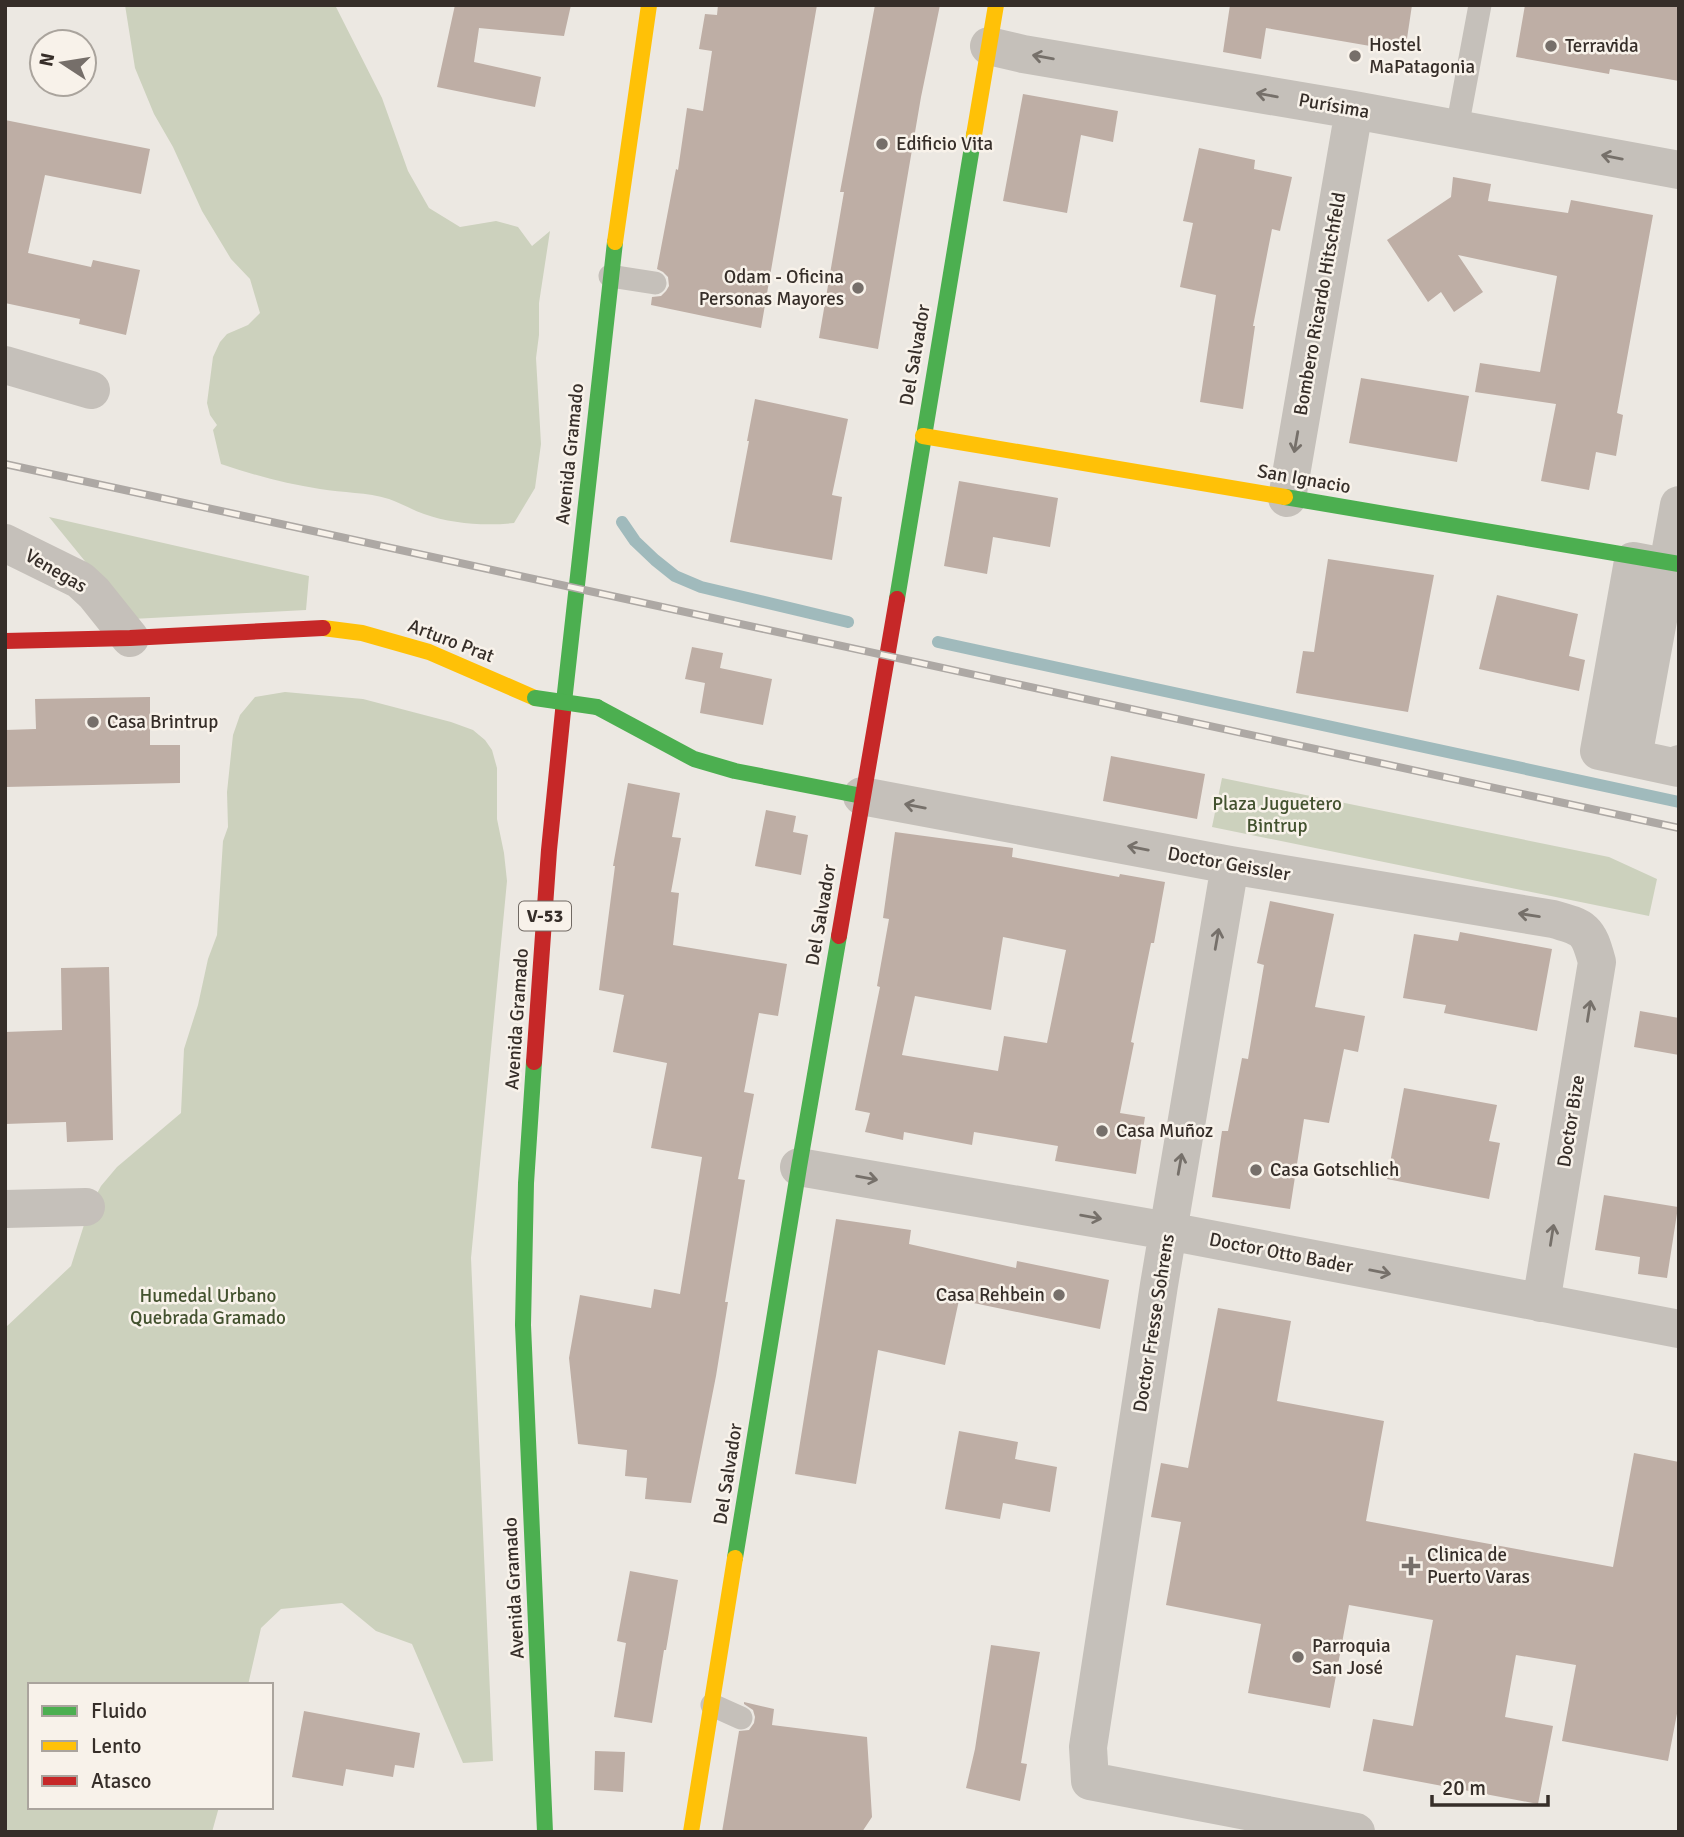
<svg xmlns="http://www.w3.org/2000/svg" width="1684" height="1837" viewBox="0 0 1684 1837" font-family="Signika,sans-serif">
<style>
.green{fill:#ccd1bd}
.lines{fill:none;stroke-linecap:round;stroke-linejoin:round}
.stream{stroke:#a0babc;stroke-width:12}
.building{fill:#beaea5;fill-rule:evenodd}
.lane{stroke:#c5c0ba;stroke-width:23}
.street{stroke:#c5c0ba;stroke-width:38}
.fast{stroke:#4caf50;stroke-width:16}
.slow{stroke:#ffc107;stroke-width:16}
.jam{stroke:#c62828;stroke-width:16}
.rail-casing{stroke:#ada8a4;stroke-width:8}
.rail{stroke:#f8f2ea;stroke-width:5;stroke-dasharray:16;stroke-linecap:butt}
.fast-bridge{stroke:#4caf50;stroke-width:16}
.oneway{stroke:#76706a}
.poi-dot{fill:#766f6a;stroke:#f8f2ea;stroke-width:2.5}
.labels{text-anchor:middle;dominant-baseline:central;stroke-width:5;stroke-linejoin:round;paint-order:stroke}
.shield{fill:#f8f2ea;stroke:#706963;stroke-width:2}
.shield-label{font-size:18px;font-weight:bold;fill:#362e29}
.poi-label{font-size:19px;fill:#362e29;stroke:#f8f2ea;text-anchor:start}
.street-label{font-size:19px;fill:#362e29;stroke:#f8f2ea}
.park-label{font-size:19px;fill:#43522f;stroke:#f8f2ea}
</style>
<rect width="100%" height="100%" fill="#ece8e2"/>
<!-- green -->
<path class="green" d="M 125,5 L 335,5 L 382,98 L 408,171 L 429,208 L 460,227 L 496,221 L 518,227 L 532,246 L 550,231 L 539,303 L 539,335 L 536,358 L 541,444 L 535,488 L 514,523 C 485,526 452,524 424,514 C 412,510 401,503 389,499 C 367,492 343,493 320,489 C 286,484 254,475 221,464 L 213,430 L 217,425 L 210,415 L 207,403 L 213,357 L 220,342 L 227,334 L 248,325 L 260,313 L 250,279 L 231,259 L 202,211 L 173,147 L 154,114 L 135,68 Z
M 49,517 L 309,576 L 306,610 L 132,619 Z
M 285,692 L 363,699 L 451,722 L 473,730 L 485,740 L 492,750 L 497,768 L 497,819 L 504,853 L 507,881 L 471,1258 L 493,1761 L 463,1763 L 412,1644 L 376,1631 L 342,1603 L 281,1609 L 261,1628 L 248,1685 L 30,1685 L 30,1807 L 219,1807 L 212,1832 L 5,1832 L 5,1328 L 71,1266 L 89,1209 L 101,1186 L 117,1167 L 181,1113 L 184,1049 L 198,1005 L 208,959 L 217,935 L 223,841 L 228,827 L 227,792 L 233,735 L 240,715 L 255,697 Z
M 1222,778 L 1609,857 L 1657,879 L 1649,916 L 1212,827 Z"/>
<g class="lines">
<!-- stream -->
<path class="stream" d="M 622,522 L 635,541 L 655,560 L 675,576 L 701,587 L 848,622
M 938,642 L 1679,802"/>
</g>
<!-- building -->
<path class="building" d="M 455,5 L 571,5 L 564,36 L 479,28 L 474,62 L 541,77 L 535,107 L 437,87 Z
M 718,5 L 817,5 L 761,328 L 651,305 L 652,297 L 661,296 L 666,291 L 669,286 L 668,277 L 663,272 L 657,269 L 676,169 L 678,170 L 687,108 L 703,111 L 712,51 L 699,49 L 705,14 L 717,15 Z
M 875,5 L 940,5 L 921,97 L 878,349 L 819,338 L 844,192 L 840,192 Z
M 1230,5 L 1412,5 L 1405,52 L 1266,28 L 1261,59 L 1223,52 Z
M 1525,5 L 1679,5 L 1679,81 L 1610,69 L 1609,74 L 1516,57 Z
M 1023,94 L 1118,111 L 1113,142 L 1081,135 L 1067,213 L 1003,201 Z
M 5,120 L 150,149 L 141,194 L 45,175 L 28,253 L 91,267 L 93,260 L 140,270 L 126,335 L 79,324 L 80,319 L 5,303 Z
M 1199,148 L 1255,160 L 1254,169 L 1292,177 L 1280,231 L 1272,229 L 1253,326 L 1255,326 L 1243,409 L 1200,402 L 1216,295 L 1180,287 L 1193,223 L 1183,221 Z
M 1453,177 L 1491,184 L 1488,201 L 1568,213 L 1571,200 L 1653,215 L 1617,413 L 1623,415 L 1616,456 L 1596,452 L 1589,490 L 1541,481 L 1556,404 L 1475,392 L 1480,363 L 1540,372 L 1557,276 L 1458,255 L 1483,292 L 1454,312 L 1441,292 L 1428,302 L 1387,240 L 1451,197 Z
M 1361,378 L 1469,396 L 1457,462 L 1349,443 Z
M 755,399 L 848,419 L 832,495 L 842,497 L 832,560 L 730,542 L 749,441 L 747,441 Z
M 959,481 L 1058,498 L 1050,547 L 993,537 L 987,574 L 944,566 Z
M 1328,559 L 1434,575 L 1408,712 L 1296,693 L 1303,651 L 1314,652 Z
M 1497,595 L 1578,614 L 1569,656 L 1585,660 L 1579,691 L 1479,669 Z
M 692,647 L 723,653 L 720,668 L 772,679 L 763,725 L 700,713 L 705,683 L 685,679 Z
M 150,697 L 150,745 L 180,745 L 180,783 L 5,787 L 5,730 L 36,729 L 35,699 Z
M 1111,756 L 1205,774 L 1197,819 L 1103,801 Z
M 628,783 L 680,793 L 672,837 L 681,838 L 671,892 L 679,893 L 673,945 L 787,964 L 778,1016 L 759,1013 L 744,1092 L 754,1094 L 738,1179 L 745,1180 L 725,1302 L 728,1302 L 716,1376 L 691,1503 L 645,1499 L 647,1478 L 625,1476 L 627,1450 L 578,1444 L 569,1358 L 580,1295 L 651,1308 L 654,1289 L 680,1294 L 702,1157 L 651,1148 L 667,1063 L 613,1052 L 624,995 L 599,990 L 615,866 L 613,866 Z
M 766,810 L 796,816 L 793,832 L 808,835 L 801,875 L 755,866 Z
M 895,832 L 1013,848 L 1012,857 L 1119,877 L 1120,874 L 1165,882 L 1154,943 L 1151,943 L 1131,1042 L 1134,1043 L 1120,1113 L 1145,1117 L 1136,1174 L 1055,1161 L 1058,1146 L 974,1132 L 972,1145 L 904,1132 L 903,1140 L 865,1132 L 870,1113 L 855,1110 L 880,987 L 877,986 L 889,919 L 883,918 ZM 1003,937 L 1066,950 L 1047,1043 L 1004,1036 L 998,1071 L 902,1055 L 915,996 L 991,1010 Z
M 1270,901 L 1334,914 L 1315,1007 L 1365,1016 L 1358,1052 L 1344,1049 L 1329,1123 L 1304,1119 L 1290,1209 L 1212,1197 L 1222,1131 L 1228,1131 L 1242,1058 L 1248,1059 L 1264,965 L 1257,963 Z
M 1460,932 L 1552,949 L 1537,1031 L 1444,1013 L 1446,1005 L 1403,998 L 1414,934 L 1458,941 Z
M 109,967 L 113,1140 L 67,1142 L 66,1122 L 5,1124 L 5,1032 L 62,1030 L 61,968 Z
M 1640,1011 L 1679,1018 L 1679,1055 L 1634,1047 Z
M 1404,1088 L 1497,1105 L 1489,1141 L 1500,1143 L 1489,1199 L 1387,1179 Z
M 1604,1195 L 1678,1207 L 1667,1278 L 1638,1274 L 1640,1257 L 1595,1250 Z
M 836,1219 L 911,1230 L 909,1244 L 1016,1268 L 1017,1261 L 1109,1280 L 1100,1329 L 959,1300 L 945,1365 L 878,1350 L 856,1484 L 795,1474 Z
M 1218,1308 L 1291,1321 L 1277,1401 L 1384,1421 L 1366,1521 L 1613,1567 L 1634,1453 L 1679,1462 L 1679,1703 L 1668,1761 L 1562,1741 L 1576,1665 L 1516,1655 L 1505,1717 L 1553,1726 L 1538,1804 L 1363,1771 L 1373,1719 L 1413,1726 L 1433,1620 L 1349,1605 L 1330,1708 L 1248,1693 L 1261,1624 L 1166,1605 L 1181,1522 L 1151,1517 L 1161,1463 L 1188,1468 Z
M 959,1431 L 1018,1442 L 1015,1459 L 1057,1467 L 1050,1512 L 1003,1503 L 1000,1519 L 945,1509 Z
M 630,1571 L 678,1580 L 666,1650 L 664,1650 L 652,1723 L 614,1717 L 626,1643 L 617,1641 Z
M 991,1645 L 1040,1652 L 1021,1763 L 1027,1764 L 1020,1801 L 966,1788 L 975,1749 Z
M 744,1702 L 774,1709 L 772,1725 L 867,1737 L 872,1817 L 862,1832 L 722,1832 L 739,1731 L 749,1730 L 754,1723 L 755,1717 L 753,1710 L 744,1704 Z
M 304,1711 L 420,1733 L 414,1768 L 395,1765 L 393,1777 L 346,1769 L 343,1786 L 292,1777 Z
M 595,1751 L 625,1752 L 623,1792 L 594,1790 Z"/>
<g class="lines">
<!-- lane -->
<path class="lane" d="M 1457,128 L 1480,5
M 610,276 L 655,283
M 712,1705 L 741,1718"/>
<!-- street -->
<path class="street" d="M 989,46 L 1023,54 L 1354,110 L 1679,170
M 5,365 L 91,390
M 1287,498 L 1354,110
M 5,543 L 80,580 L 94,593 L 130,638
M 1670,568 L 1633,561 L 1599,751 L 1678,768 L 1679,764
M 1634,752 L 1679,505
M 862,796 L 1230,865 L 1553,919 C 1585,928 1588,929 1597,962 L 1541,1303
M 1230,865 L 1159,1285 L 1088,1747 L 1090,1781 L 1356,1832
M 799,1167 L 1168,1231 L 1679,1329
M 5,1209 L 86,1207"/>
<!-- fast -->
<path class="fast" d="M 1285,497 L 1679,564
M 897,599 L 974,135
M 597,707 L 694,759 L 735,771 L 862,796
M 563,711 L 615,242
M 534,1062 L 526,1183 L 523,1325 L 545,1832
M 735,1558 L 799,1167 L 839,936"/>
<!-- slow -->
<path class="slow" d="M 974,135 L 996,5
M 615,242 L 649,5
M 923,436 L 1285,497
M 323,628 L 362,633 L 429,652 L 535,698
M 691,1832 L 735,1558"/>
<!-- jam -->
<path class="jam" d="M 5,641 L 130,638 L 323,628
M 839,936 L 897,599
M 534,1062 L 549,850 L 563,711"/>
<!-- rail casing -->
<g class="rail-casing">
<path id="rail" d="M 5,464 L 1679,828"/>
</g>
<!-- rail -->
<use href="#rail" class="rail"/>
<!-- fast-bridge -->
<path class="fast-bridge" d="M 535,698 L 597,707"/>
</g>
<!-- one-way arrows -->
<defs><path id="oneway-shaft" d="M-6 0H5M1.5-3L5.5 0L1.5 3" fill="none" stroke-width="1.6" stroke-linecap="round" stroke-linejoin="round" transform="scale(1.75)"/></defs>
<g class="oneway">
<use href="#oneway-shaft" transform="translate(1043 57) rotate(-170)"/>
<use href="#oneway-shaft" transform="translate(1267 95) rotate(-170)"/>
<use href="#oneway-shaft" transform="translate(1612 157) rotate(-169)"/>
<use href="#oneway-shaft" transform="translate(1296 442) rotate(100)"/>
<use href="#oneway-shaft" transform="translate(915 806) rotate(-169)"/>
<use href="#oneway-shaft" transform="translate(1138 848) rotate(-169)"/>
<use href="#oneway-shaft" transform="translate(1529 915) rotate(-171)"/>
<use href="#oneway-shaft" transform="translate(1217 939) rotate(-80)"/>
<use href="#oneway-shaft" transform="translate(1589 1011) rotate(-81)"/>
<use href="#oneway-shaft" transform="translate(1180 1164) rotate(-80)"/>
<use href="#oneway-shaft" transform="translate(867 1178) rotate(10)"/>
<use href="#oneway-shaft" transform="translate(1091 1217) rotate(10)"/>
<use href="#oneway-shaft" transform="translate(1552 1235) rotate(-81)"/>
<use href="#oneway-shaft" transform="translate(1380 1272) rotate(11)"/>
</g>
<!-- markers -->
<g class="poi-dot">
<circle cx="1551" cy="46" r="7"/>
<circle cx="1355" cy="56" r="7"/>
<circle cx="882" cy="144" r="7"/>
<circle cx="858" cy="288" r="7"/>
<circle cx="93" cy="722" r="7"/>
<circle cx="1102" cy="1131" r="7"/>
<circle cx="1256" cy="1170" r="7"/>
<circle cx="1059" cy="1295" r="7"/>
<path d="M1407.5 1555.5h7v7h7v7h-7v7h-7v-7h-7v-7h7z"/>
<circle cx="1298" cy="1657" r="7"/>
</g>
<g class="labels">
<!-- shield labels -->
<rect class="shield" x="519" y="901.5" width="52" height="29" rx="5"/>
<g class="shield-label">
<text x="545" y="916">V-53</text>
</g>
<!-- poi labels -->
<g class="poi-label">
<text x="1369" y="45">Hostel<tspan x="1369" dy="22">MaPatagonia</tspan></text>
<text x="1565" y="46">Terravida</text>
<text x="896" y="144">Edificio Vita</text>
<text x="844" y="277" text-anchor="end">Odam - Oficina<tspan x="844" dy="22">Personas Mayores</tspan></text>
<text x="107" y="722">Casa Brintrup</text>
<text x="1116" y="1131">Casa Muñoz</text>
<text x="1270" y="1170">Casa Gotschlich</text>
<text x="1045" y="1295" text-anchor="end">Casa Rehbein</text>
<text x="1427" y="1555">Clinica de<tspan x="1427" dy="22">Puerto Varas</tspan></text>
<text x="1312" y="1646">Parroquia<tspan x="1312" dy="22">San José</tspan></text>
</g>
<!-- street labels -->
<g class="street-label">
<text transform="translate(1334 106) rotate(10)">Purísima</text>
<text transform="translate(1320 304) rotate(-80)">Bombero Ricardo Hitschfeld</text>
<text transform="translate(915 355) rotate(-80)">Del Salvador</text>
<text transform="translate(570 454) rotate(-84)">Avenida Gramado</text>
<text transform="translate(1304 479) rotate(10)">San Ignacio</text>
<text transform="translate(56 571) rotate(30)">Venegas</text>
<text transform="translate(451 641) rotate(21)">Arturo Prat</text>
<text transform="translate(1229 864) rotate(10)">Doctor Geissler</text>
<text transform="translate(821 915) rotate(-80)">Del Salvador</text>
<text transform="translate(517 1019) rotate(-86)">Avenida Gramado</text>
<text transform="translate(1571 1121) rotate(-81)">Doctor Bize</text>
<text transform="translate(1281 1253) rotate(11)">Doctor Otto Bader</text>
<text transform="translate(1154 1323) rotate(-81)">Doctor Fresse Sohrens</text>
<text transform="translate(728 1474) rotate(-81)">Del Salvador</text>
<text transform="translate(514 1588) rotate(-93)">Avenida Gramado</text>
</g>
<!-- park labels -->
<g class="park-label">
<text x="1277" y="804">Plaza Juguetero<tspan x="1277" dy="22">Bintrup</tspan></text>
<text x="208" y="1296">Humedal Urbano<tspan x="208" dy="22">Quebrada Gramado</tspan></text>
</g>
</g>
<!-- border -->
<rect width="1684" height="1837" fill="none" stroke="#362e29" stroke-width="14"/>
<!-- legend -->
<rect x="28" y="1683" width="245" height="126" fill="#f8f2ea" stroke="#aaa49d" stroke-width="2"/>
<rect x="42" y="1706" width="35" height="10" fill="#4caf50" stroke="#aaa49d" stroke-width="2"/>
<text x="91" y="1718" font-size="21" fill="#362e29">Fluido</text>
<rect x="42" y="1741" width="35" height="10" fill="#ffc107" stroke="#aaa49d" stroke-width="2"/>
<text x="91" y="1753" font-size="21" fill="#362e29">Lento</text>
<rect x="42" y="1776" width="35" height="10" fill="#c62828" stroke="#aaa49d" stroke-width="2"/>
<text x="91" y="1788" font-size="21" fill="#362e29">Atasco</text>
<!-- north arrow -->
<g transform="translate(63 63) rotate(282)"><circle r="33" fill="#f8f2ea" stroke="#aaa49d" stroke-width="2"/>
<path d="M0-5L12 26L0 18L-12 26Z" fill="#766f6a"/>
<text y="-10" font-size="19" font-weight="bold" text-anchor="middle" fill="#362e29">N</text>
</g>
<!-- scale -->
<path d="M1432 1795v10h116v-10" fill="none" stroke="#362e29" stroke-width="3.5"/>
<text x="1442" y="1795" font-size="21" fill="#362e29" stroke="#f8f2ea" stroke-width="5" paint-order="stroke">20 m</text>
</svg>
